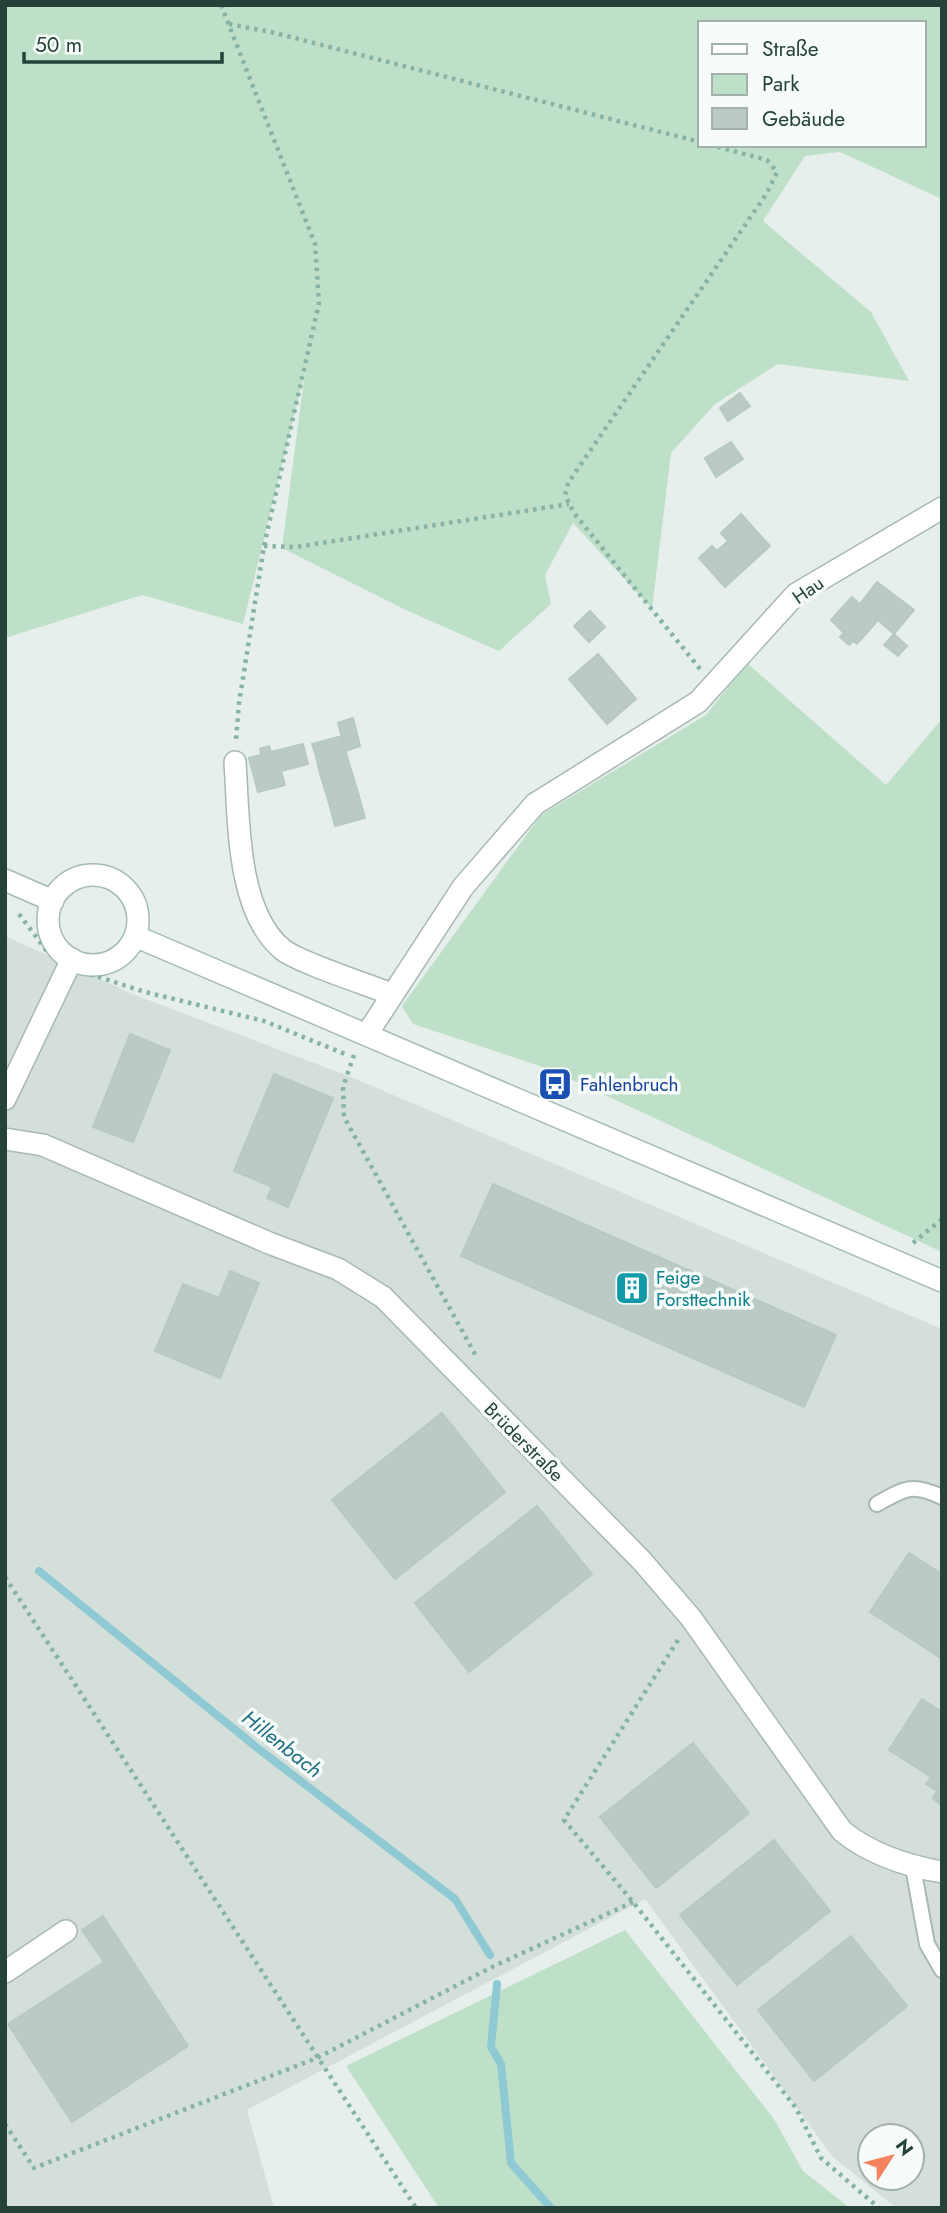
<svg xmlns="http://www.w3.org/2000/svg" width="947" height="2213" viewBox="0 0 947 2213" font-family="Jost,sans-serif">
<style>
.built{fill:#d4dfda;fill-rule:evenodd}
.green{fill:#bfe0c8;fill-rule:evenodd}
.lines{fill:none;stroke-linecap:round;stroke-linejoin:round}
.stream{stroke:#8ec9d4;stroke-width:8}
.building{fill:#bbcac4;stroke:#b8c9c2;stroke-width:2}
.service-casing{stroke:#a8b8b2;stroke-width:18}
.minor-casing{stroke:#a8b8b2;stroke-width:24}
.secondary-casing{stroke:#a4bbb3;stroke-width:24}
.path{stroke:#86b3a5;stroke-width:4.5;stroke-dasharray:3.5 5;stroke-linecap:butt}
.service{stroke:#fff;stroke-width:14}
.minor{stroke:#fff;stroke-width:21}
.secondary{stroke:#fff;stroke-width:21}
.labels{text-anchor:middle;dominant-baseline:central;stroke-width:7;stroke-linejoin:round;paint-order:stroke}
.street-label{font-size:19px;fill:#24423a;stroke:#f7fbf9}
.transit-label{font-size:19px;fill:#164399;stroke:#f7fbf9;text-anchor:start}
.culture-label{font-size:19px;fill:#0d838f;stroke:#f7fbf9;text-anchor:start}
.water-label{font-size:21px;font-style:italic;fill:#1c6f80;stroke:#f7fbf9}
</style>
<rect width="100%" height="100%" fill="#e6efeb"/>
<!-- built -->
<path class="built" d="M 5,936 L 135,995 L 351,1077 L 942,1329 L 942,2208 L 896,2208 L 832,2156 L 645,1899 L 247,2110 L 274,2208 L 5,2208 ZM 870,2136 L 912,2136 L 912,2178 L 870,2178 Z"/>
<!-- green -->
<path class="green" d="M 5,5 L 942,5 L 942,199 L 840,152 L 805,156 L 763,221 L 871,312 L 909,381 L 778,364 L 715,404 L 671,453 L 652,609 L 573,523 L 545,575 L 551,604 L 499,651 L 408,611 L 282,548 L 305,371 L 243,624 L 142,595 L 5,638 ZM 700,23 L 924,23 L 924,145 L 700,145 Z
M 747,663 L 886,785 L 942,719 L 942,1252 L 549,1069 L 413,1024 L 402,1006 L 541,815 L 706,715 Z
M 625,1930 L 774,2119 L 803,2171 L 850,2208 L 439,2208 L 346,2066 Z"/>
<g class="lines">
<!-- stream -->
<path class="stream" d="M 39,1571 L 260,1750 L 455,1899 L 490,1955
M 497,1984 L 491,2047 L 501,2064 L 511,2163 L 551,2208"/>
</g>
<!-- building -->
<path class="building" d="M 740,393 L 750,406 L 728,421 L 720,408 Z
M 731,442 L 743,459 L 716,477 L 705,458 Z
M 741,514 L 770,546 L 725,587 L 699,558 L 712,546 L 717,551 L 728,541 L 721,533 Z
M 877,582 L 914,610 L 894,634 L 860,604 Z
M 852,597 L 878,620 L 857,644 L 853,641 L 849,645 L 840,637 L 844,633 L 831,620 Z
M 590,611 L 605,627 L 589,642 L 574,626 Z
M 894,634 L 907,646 L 898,656 L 884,645 Z
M 598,654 L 636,699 L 607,724 L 569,679 Z
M 353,718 L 360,746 L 346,751 L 338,723 Z
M 342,736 L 345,749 L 316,756 L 312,744 Z
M 303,744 L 308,764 L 281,771 L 285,785 L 258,792 L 249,758 L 261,755 L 260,749 L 269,746 L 271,752 Z
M 345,749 L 349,763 L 319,770 L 316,756 Z
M 349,763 L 359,796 L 329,803 L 319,770 Z
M 359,796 L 365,818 L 335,826 L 329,803 Z
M 130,1034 L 170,1050 L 133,1142 L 93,1127 Z
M 274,1074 L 333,1098 L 288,1207 L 267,1198 L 272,1187 L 234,1171 Z
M 493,1184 L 836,1335 L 804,1407 L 461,1256 Z
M 230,1271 L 259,1283 L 220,1378 L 155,1351 L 183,1284 L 219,1298 Z
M 442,1413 L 505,1492 L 395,1579 L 332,1500 Z
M 537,1506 L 592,1574 L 469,1672 L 415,1603 Z
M 909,1553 L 942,1574 L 942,1659 L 870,1612 Z
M 922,1699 L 942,1712 L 942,1806 L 933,1798 L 937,1791 L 926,1784 L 931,1777 L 889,1750 Z
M 693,1743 L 749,1813 L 656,1888 L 600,1817 Z
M 774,1840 L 830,1911 L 737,1985 L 680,1915 Z
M 103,1916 L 188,2046 L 72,2122 L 8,2024 L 104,1962 L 82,1930 Z
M 851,1936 L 907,2006 L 814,2081 L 758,2010 Z"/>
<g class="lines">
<!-- service casing -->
<g class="service-casing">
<path id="service" d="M 877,1504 C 905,1488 912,1483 942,1497
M 913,1867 L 927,1944 L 942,1970"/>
</g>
<!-- minor casing -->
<g class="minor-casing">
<path id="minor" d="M 235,762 C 239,819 236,910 282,949 C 297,962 369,985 391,994
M 367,1034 L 463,887 L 535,804 L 698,702 L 796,594 L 942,508
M 5,1099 L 72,959
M 5,1139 L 43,1145 L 269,1243 L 338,1269 L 383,1297 L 642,1561 L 691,1618 L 842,1831 C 869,1853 907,1866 942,1872
M 5,1972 L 66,1931"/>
</g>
<!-- secondary casing -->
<g class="secondary-casing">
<path id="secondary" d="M48 920a45 45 0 1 1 90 0a45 45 0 1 1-90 0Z
M 5,880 L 53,901
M 135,936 L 942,1281"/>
</g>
<!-- path -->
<path class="path" d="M 221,5 L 315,244 L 319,303 L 264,546 L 239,703 L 236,740
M 229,24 L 271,32 L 700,142
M 264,546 L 296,547 L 569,504
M 700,669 L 574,513 L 565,495 L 568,483 L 767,193 L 777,172 L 767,160 L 711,145
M 19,914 L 49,954
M 90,974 L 145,992 L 264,1021 L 345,1054
M 354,1055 L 343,1087 L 344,1117 L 476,1356
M 913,1243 L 942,1219
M 5,1577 L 416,2208
M 678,1640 L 564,1820 L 633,1902 L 796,2108 L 821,2158 L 879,2208
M 5,2124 L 34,2168 L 317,2058 L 492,1967 L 633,1902"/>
<!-- service -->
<use href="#service" class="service"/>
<!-- minor -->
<use href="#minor" class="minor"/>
<!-- secondary -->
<use href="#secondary" class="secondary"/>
</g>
<!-- icons -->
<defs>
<g id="bus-square" transform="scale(1.75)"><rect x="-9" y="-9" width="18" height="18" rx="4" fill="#1a4fb4" stroke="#f7fbf9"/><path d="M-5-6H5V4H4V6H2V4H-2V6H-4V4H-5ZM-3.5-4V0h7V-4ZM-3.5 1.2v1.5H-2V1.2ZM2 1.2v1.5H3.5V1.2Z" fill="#fff"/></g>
<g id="building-square" transform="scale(1.75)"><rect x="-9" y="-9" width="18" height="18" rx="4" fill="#0f9aa8" stroke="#f7fbf9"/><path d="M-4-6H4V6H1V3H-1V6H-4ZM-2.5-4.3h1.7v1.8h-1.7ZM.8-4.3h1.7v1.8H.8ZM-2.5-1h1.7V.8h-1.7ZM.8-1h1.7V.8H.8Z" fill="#fff"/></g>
</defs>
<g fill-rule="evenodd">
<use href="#bus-square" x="555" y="1084"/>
<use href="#building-square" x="632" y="1288"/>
</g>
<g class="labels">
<!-- street labels -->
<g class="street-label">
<text transform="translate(808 590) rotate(-35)">Hau</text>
<text transform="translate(524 1442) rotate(45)">Brüderstraße</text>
</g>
<!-- transit labels -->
<g class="transit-label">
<text x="580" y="1084">Fahlenbruch</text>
</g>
<!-- culture labels -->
<g class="culture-label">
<text x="656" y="1277">Feige<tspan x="656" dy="22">Forsttechnik</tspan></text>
</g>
<!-- water labels -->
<g class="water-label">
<text transform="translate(282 1744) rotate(38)">Hillenbach</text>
</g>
</g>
<!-- border -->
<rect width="947" height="2213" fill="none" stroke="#24423a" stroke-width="14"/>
<!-- legend -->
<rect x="698" y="21" width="228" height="126" fill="#f7fbf9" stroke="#a3b1ad" stroke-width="2"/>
<rect x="712" y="44" width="35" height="10" fill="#ffffff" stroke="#a3b1ad" stroke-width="2"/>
<text x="762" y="56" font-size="21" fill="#24423a">Straße</text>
<rect x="712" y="74" width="35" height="21" fill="#bfe0c8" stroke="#a3b1ad" stroke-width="2"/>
<text x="762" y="91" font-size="21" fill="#24423a">Park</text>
<rect x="712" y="108" width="35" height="21" fill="#bbcac4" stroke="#a3b1ad" stroke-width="2"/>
<text x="762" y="126" font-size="21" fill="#24423a">Gebäude</text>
<!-- north arrow -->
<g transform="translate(891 2157) rotate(54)"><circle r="33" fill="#f7fbf9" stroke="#a3b1ad" stroke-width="2"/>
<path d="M0-5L12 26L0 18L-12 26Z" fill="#f4845f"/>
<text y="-10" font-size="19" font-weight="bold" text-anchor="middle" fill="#24423a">N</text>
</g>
<!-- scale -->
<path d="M24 52v10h198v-10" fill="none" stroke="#24423a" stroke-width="3.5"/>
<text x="35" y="52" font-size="21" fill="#24423a" stroke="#f7fbf9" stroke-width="5" paint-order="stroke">50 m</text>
</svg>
